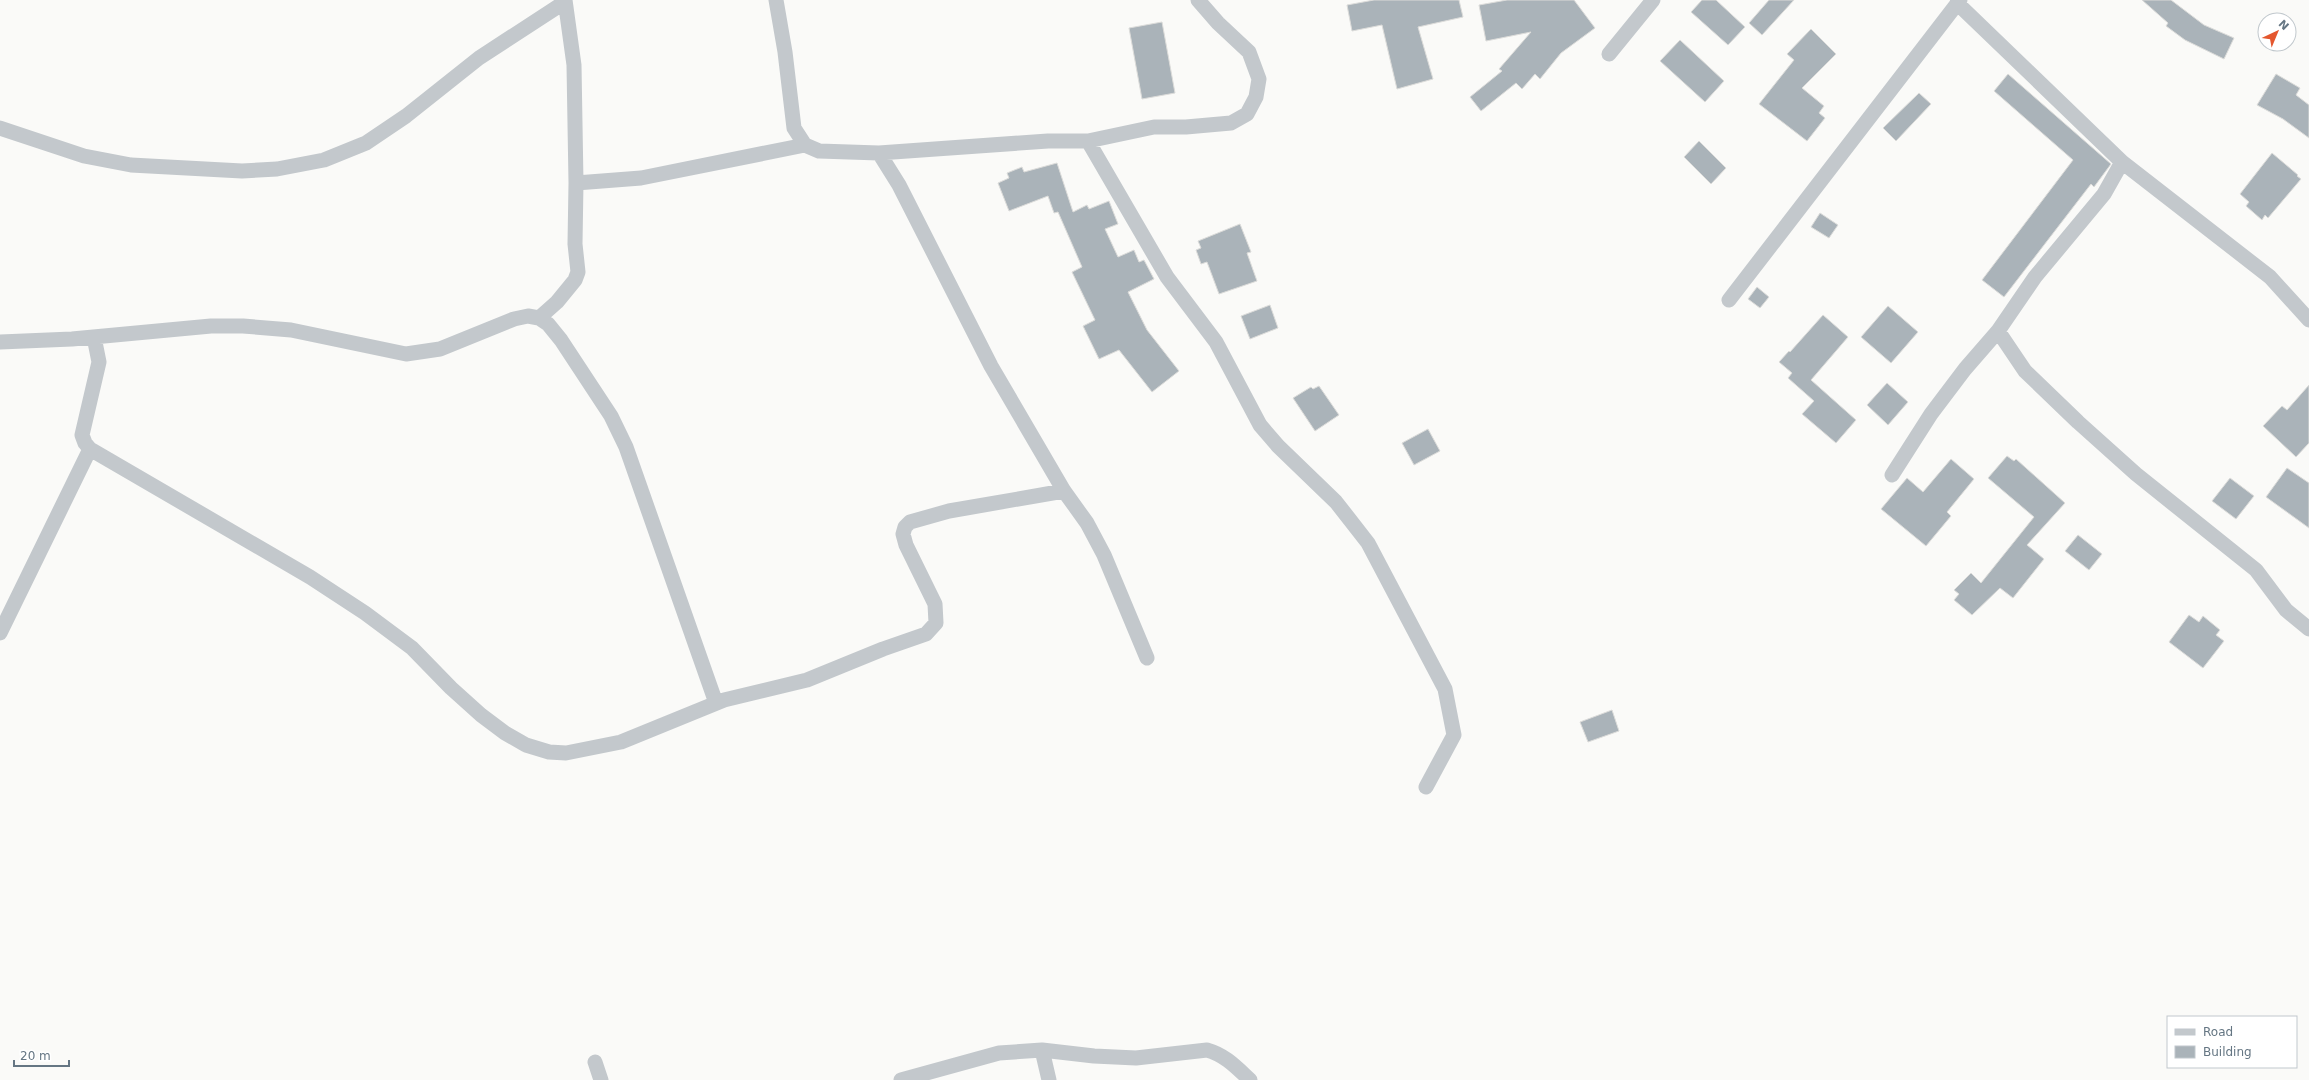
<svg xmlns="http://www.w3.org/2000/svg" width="2309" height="1080" viewBox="0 0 2309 1080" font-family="'DejaVu Sans',sans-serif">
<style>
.building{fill:#aab3b9;stroke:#dcdcda}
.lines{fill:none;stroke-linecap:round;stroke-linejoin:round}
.minor{stroke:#c3c8cc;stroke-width:15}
</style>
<rect width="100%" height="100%" fill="#fafaf8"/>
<!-- building -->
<path class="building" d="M 1374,0 L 1459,0 L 1463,17 L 1418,27 L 1433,79 L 1397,89 L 1382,25 L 1352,31 L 1347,5 Z
M 1507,0 L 1574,0 L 1595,28 L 1561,53 L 1540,79 L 1535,74 L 1522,89 L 1516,83 L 1481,111 L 1470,97 L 1502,71 L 1499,69 L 1531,32 L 1486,41 L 1479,5 Z
M 1702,0 L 1716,0 L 1745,27 L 1728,45 L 1691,12 Z
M 1769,0 L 1794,0 L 1762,35 L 1749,23 Z
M 2142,0 L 2171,0 L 2204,25 L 2234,38 L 2224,59 L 2185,40 L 2166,26 L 2168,23 Z
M 1162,22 L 1175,93 L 1142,99 L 1129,28 Z
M 1811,29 L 1836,54 L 1802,88 L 1824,106 L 1819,113 L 1825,118 L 1807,141 L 1759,104 L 1794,60 L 1787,54 Z
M 1680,40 L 1724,81 L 1705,102 L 1660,61 Z
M 2008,74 L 2111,164 L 2094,187 L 2091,184 L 2004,297 L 1982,280 L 2073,160 L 1994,91 Z
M 2276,74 L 2300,88 L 2296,95 L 2309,105 L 2309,138 L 2283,119 L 2257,105 Z
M 1919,93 L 1931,104 L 1896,141 L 1883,128 Z
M 1699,141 L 1726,168 L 1711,184 L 1684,157 Z
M 2272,153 L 2298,175 L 2297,176 L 2301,179 L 2268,218 L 2265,215 L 2262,220 L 2246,206 L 2249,202 L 2240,194 Z
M 1057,163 L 1073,212 L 1087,205 L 1089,209 L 1109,201 L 1118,224 L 1105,229 L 1118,257 L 1134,250 L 1139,262 L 1144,260 L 1154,279 L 1128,292 L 1147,330 L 1179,371 L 1152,392 L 1119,350 L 1099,359 L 1083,326 L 1095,320 L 1072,272 L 1082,267 L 1058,212 L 1054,213 L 1048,196 L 1009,211 L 998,183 L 1009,178 L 1007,173 L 1022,167 L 1024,172 Z
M 1820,213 L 1838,225 L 1829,238 L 1811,227 Z
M 1240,224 L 1251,252 L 1247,253 L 1257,281 L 1219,294 L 1207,262 L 1201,264 L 1196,250 L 1201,248 L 1198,241 Z
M 1757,287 L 1769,297 L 1760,308 L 1748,299 Z
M 1270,305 L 1278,328 L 1250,339 L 1241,316 Z
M 1888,306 L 1918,332 L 1891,363 L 1861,337 Z
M 1823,315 L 1848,337 L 1811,380 L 1856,420 L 1836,443 L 1802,414 L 1814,401 L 1788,378 L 1792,373 L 1779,362 L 1789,351 L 1790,352 Z
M 1887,383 L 1908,402 L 1888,425 L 1867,405 Z
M 2309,385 L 2309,443 L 2296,457 L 2263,426 L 2282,406 L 2287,410 Z
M 1319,386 L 1339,415 L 1315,431 L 1293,398 L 1311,387 L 1313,389 Z
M 1428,429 L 1440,451 L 1414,465 L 1402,443 Z
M 2007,456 L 2014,461 L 2016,459 L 2065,503 L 2027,545 L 2044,559 L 2013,598 L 2000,588 L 1972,615 L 1954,600 L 1959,594 L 1954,590 L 1971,573 L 1981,583 L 2034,517 L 1988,478 Z
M 1951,459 L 1974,479 L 1947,512 L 1951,516 L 1926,546 L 1881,509 L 1907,478 L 1923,492 Z
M 2287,468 L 2309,483 L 2309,528 L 2266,497 Z
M 2230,478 L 2254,496 L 2236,519 L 2212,501 Z
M 2078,535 L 2102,554 L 2089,570 L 2065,551 Z
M 2189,615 L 2199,622 L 2203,616 L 2220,630 L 2216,635 L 2224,641 L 2203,668 L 2169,642 Z
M 1612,710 L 1619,731 L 1588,742 L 1580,722 Z"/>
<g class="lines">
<!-- minor -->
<path class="minor" d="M 776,0 L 785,52 L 794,128 L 805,145 L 819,151 L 879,153 L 1048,141 L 1088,141 L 1154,127 L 1186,127 L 1231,123 L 1247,114 L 1256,97 L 1259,79 L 1249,52 L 1218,23 L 1198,0
M 1957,3 L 2122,162 L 2270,277 L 2309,320
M 1609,54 L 1653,0
M 0,128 L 84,156 L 131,165 L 242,171 L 277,169 L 324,160 L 366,143 L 406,116 L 479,58 L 565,2
M 1088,141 L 1167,277 L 1216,342 L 1260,425 L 1278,446 L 1336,502 L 1368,543 L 1445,689 L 1454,735 L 1426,787
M 879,153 L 899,185 L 991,366 L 1064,491 L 1087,523 L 1104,555 L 1147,658
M 576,183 L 641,178 L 805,145
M 1729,300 L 1960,0
M 539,318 L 557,302 L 575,280 L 578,272 L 575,244 L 576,183 L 574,65 L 565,0
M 1998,331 L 2025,371 L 2078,422 L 2136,474 L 2256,570 L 2286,610 L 2309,629
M 94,337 L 99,362 L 82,435 L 85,443 L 90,449 L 310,577 L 365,613 L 412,648 L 451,688 L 481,715 L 505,733 L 526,745 L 549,752 L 566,753 L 621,742 L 724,700 L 807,680 L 883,649 L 926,634 L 936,623 L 935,604 L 906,545 L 903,534 L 905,527 L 910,522 L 949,511 L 1064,491
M 0,342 L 72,339 L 211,326 L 243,326 L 291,330 L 406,354 L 440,349 L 514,319 L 528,316 L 539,318 L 548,324 L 561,340 L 611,416 L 626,447 L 716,703
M 1892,475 L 1931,414 L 1965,369 L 1998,331 L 2035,277 L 2104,194 L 2122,162
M 0,633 L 90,449
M 1042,1050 L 1049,1080
M 595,1062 L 601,1080
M 901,1080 L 999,1053 L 1042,1050 L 1094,1056 L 1136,1058 L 1207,1050 C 1225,1055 1236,1067 1250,1080"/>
</g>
<!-- legend -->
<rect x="2167" y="1016" width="130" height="52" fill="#ffffff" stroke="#c1c8cd"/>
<rect x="2175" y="1029" width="20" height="6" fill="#c3c8cc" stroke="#c1c8cd"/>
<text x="2203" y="1036" font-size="12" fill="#657683">Road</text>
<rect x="2175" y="1046" width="20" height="12" fill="#aab3b9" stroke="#c1c8cd"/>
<text x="2203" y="1056" font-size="12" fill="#657683">Building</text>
<!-- north arrow -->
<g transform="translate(2277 32) rotate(44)"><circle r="19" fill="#ffffff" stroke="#c1c8cd"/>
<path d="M0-3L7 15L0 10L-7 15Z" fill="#e4572e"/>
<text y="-6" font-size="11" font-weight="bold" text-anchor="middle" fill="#657683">N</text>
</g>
<!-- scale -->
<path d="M14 1060v6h55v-6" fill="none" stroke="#657683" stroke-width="2"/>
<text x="20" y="1060" font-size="12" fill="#657683" stroke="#ffffff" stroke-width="3" paint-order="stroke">20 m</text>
</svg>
